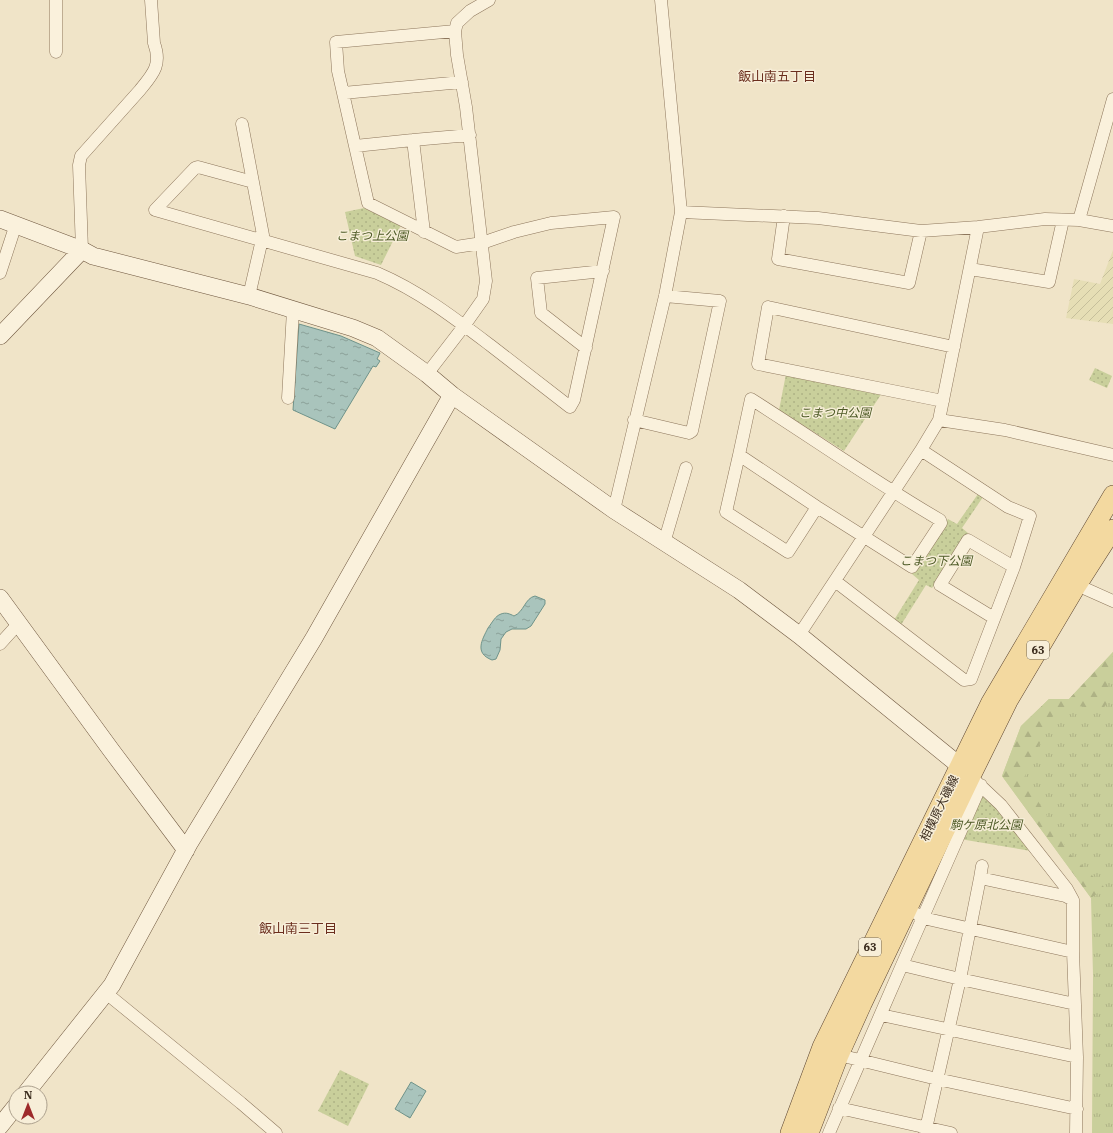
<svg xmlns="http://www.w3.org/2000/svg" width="1113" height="1133" viewBox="0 0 1113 1133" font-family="'IBM Plex Serif','Noto Sans JP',serif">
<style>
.farmland{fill:url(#farmland-furrows)}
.grass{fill:url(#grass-tufts)}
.forest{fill:url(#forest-firs)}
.park{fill:url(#park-dots)}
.water{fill:url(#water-ripples);stroke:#6f938a}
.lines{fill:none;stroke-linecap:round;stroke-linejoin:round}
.street-casing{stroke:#8d765c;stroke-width:13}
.secondary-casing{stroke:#6f573f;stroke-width:18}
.primary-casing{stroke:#5b4430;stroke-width:20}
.street{stroke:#faf1dc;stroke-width:12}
.secondary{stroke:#faf1dc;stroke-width:17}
.primary{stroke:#f3d9a0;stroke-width:19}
.labels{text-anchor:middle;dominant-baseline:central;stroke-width:3;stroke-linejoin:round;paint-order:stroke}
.shield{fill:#f7eed8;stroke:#756857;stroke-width:1}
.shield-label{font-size:11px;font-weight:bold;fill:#3d2e20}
.park-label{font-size:12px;font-style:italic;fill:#4d5a26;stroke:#f7eed8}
.street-label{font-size:12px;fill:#3d2e20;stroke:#f7eed8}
.neighbourhood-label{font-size:13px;fill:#6b2e1e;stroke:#f7eed8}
</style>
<defs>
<pattern id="farmland-furrows" width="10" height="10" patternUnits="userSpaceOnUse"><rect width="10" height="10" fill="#e6deb5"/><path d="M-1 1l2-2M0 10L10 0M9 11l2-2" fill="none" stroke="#c6bf9b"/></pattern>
<pattern id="grass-tufts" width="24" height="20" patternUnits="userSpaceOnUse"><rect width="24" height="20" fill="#c9cf9b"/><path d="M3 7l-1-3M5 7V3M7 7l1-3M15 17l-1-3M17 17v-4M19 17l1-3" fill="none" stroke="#aeb285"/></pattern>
<pattern id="forest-firs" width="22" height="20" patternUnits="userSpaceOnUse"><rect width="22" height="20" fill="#c9cf9b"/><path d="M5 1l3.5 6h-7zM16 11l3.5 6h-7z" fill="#aeb285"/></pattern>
<pattern id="park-dots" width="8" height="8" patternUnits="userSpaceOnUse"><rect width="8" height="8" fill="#c9cf9b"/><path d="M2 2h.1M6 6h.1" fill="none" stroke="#aeb285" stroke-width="1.8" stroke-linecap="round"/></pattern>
<pattern id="water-ripples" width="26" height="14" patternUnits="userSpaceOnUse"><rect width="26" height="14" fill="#a9c4bc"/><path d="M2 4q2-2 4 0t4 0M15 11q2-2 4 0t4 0" fill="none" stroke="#8ba098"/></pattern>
</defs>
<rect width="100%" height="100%" fill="#f0e4c8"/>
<!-- farmland -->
<path class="farmland" d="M 1113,250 L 1113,324 L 1066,318 L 1074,279 L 1100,284 Z"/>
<!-- grass -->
<path class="grass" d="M 1113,652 L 1113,1133 L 1092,1133 L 1093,975 L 1091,898 L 1002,776 L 1021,726 L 1049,699 L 1069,699 Z"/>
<!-- forest -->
<path class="forest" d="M 1113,652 L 1113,671 L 1106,679 L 1111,698 L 1102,710 L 1073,705 L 1052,717 L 1024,778 L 1070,854 L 1105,888 L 1091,898 L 1002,776 L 1021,726 L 1049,699 L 1069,699 Z"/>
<!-- park -->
<path class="park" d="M 364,208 L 401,225 L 381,265 L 355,256 L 345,212 Z
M 1095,368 L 1112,376 L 1107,388 L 1089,380 Z
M 786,374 L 882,393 L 844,451 L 779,410 Z
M 978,494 L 983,497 L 962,528 L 968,533 L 932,588 L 926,585 L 901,625 L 894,620 L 919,580 L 912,574 L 948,519 L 957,524 Z
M 979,794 C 993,798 1021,839 1031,851 L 960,839 Z
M 340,1070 L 369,1084 L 348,1126 L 318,1111 Z"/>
<!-- water -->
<path class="water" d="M 299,324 L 341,336 L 380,353 L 377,359 L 380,361 L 376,367 L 373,366 L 335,429 L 293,410 Z
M 535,596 L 545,600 L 545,604 L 531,626 L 526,629 L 512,629 L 506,632 L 501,639 L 500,650 L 496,659 L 492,660 C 474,653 482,640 488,628 C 492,623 495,616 501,614 C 506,612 510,614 514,616 C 524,612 525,598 535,596 Z
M 411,1082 L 426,1091 L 410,1118 L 395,1109 Z"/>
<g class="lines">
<!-- street casing -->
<g class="street-casing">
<path id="street" d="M 56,0 L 56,52
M 455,31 L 336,42 L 338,71 L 343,93 L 462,82
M 343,93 L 355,146
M 242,124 L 263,235 L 249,296
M 413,140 L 424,232
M 253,182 L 198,167 L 195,168 L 155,210 L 377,273 C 419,291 453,317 490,345 C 517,366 544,387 570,407 L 574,400 L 614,217 L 551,223 L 514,232 L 482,243 L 456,247 L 368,203 L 355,146 L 413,140 L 470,135
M 681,212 L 818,218 L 921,231 L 978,227 L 1045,219 L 1079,220 L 1113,226
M 784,216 L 778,259 L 909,283 L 921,231
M 1079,220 L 1113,99
M 82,250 L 79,165 L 81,156 L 140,90 C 153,74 162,65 154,43 L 151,0
M 970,269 L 1049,282 L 1063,220
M 0,273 L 16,224
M 586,348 L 541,313 L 537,278 L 603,271
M 427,374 L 464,326 L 483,299 L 486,281 L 466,107 L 457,55 L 455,31 L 457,23 L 470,11 L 489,0
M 288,398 L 293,310
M 943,401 L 758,364 L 768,307 L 954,347
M 634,420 L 689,433 L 692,431 L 720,301 L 665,296
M 939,420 L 1005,430 L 1113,455
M 739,455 L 751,399 C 814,439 875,482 940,520 L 941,523 L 912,567 L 817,507 L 739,455 L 726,512 L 788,552 L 817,507
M 614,510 L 665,296 L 681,212 L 661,0
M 664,543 L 686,468
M 835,581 L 964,680 L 971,679 L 1014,567 L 1030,516 L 1008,507 L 921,450
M 1077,585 L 1113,601
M 994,618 L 940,585 L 968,540 L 1014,567
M 799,635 L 921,450 L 939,420 L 978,227
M 0,644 L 19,623
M 966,772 L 1001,805 L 1067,889 L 1073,900 L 1073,952 L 1077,1057 L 1076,1133
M 980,878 L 982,866
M 917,914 L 923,918 L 1073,952
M 902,965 L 981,785
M 106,993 L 241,1103 L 276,1133
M 881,1015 L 1077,1057
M 833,1052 L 839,1055 L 937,1079 L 1077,1109
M 839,1108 L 951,1133
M 829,1133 L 902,965 L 960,979 L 1075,1004
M 925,1133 L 960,979 L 980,878 L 1065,896 L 1073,900"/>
</g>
<!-- secondary casing -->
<g class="secondary-casing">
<path id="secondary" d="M 0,219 L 82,250 L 93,256 L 249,296 L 353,328 L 377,338 L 427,374 L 452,395 L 614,510 L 739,590 L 799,635 L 960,766
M 0,336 L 82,250
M 0,598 L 111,750 L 186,850
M 26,1093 L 112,985 L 190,842 L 314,638 L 452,395
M 0,1126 L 16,1106"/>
</g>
<!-- primary casing -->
<g class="primary-casing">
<path id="primary" d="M 790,1133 L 822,1047 L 991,702 L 1113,495
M 809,1133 L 839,1055 L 862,1004 L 971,776 L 1008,701 L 1077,585 L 1113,529"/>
</g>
<!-- street -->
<use href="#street" class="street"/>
<!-- secondary -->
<use href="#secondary" class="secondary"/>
<!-- primary -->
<use href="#primary" class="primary"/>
</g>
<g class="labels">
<!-- shield labels -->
<g class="shield">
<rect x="1027" y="641" width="22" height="18" rx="3"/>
<rect x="859" y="938" width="22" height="18" rx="3"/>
</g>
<g class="shield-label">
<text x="1038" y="650">63</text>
<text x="870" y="947">63</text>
</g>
<!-- park labels -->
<g class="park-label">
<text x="372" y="235">こまつ上公園</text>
<text x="835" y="412">こまつ中公園</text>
<text x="936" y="560">こまつ下公園</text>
<text x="986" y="824">駒ケ原北公園</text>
</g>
<!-- street labels -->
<g class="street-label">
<text transform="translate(939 808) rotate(-64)">相模原大磯線</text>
</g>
<!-- neighbourhood labels -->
<g class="neighbourhood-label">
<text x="777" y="76">飯山南五丁目</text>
<text x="298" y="928">飯山南三丁目</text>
</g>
</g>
<!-- north arrow -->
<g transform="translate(28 1105)"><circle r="19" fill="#f7eed8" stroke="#ada18e"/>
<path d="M0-3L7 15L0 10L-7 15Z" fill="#9e2a2b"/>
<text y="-6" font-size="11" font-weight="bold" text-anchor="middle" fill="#3d2e20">N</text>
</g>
</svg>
